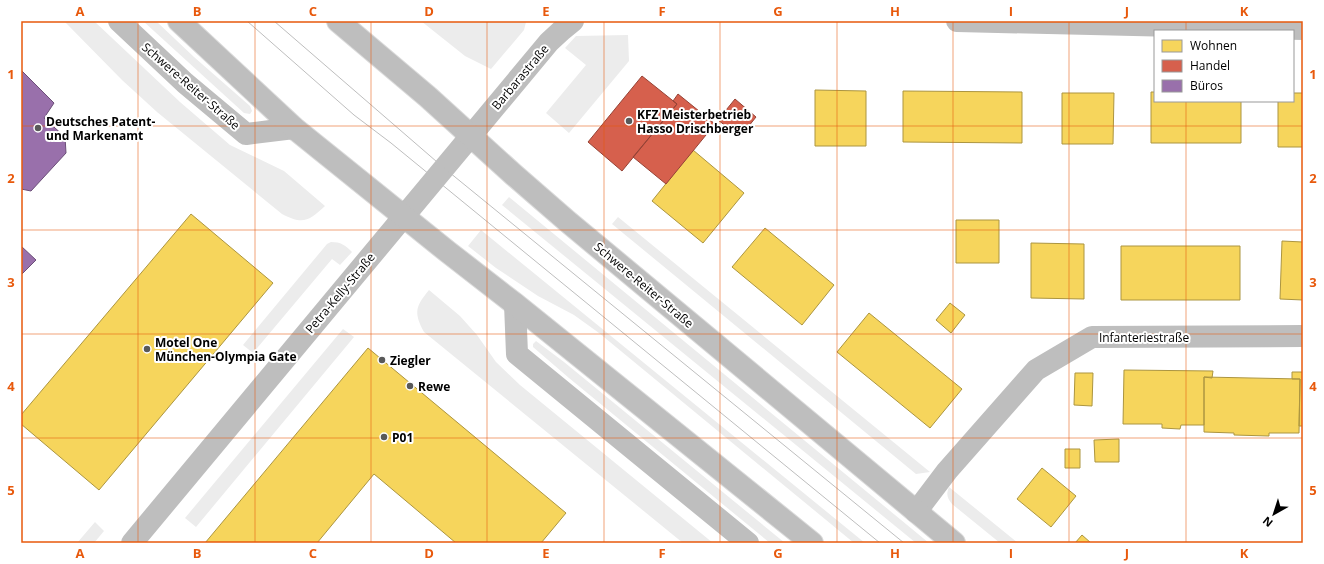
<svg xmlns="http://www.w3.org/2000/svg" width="1324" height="564" viewBox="0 0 1324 564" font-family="'Open Sans',sans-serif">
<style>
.green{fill:#ececec}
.homes{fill:#f6d55c;stroke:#ac9540}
.shops{fill:#d6604d;stroke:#964336}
.offices{fill:#9970ab;stroke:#6b4e78}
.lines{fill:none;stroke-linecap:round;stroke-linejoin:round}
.major-casing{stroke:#dbdbdb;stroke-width:24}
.minor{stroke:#bebebe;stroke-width:22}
.major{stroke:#bebebe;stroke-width:22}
.tram{stroke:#bebebe;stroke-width:1}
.grid{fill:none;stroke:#e8590c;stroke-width:1;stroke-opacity:0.55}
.poi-dot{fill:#595959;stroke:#fff;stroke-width:1.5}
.labels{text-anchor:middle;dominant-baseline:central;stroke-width:4;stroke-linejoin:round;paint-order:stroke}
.street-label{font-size:12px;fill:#000;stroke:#fff}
.poi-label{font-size:12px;font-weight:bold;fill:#000;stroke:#fff;text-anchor:start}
.neatline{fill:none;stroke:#e8590c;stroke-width:1.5}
.grid-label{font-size:13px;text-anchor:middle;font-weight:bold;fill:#e8590c}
</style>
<rect width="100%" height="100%" fill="#fff"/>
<!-- green -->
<path class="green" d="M 64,21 L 94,21 L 180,102 L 230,145 L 284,171 L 325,206 C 309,221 303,225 282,214 L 157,112 L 122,80 Z
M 143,21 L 156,21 L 194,57 L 250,106 L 252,111 L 250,114 L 244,113 Z
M 421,21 L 525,21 L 526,22 L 524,30 L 491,69 L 465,56 Z
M 628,35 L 629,61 L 569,133 L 546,113 L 586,65 L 565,48 L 576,36 Z
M 509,197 L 929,543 L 916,543 L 502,205 Z
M 618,217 L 930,472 L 916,474 L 612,224 Z
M 481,230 L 865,543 L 854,543 L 599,333 L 574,315 L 538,296 L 496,268 L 468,246 Z
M 331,242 C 341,242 345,245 352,252 L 340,265 L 332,259 L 253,353 L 243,345 L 327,244 Z
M 429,290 L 460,316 L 477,335 L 496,362 L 520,385 L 713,543 L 683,543 L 424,332 C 413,312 416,306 429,290 Z
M 343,329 L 354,337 L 196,527 L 185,518 Z
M 536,341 L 564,362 L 785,543 L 770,543 L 569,378 L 533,347 L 533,344 Z
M 949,487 L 1018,543 L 1000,543 L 952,504 C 947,498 946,494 949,487 Z
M 95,522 L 104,531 L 94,543 L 77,543 Z"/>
<!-- homes -->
<path class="homes" d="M 815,90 L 866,91 L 866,146 L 815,146 Z
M 903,91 L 1022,92 L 1022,143 L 903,142 Z
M 1151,92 L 1155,92 L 1155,101 L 1241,101 L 1241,143 L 1151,143 Z
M 1062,93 L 1114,93 L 1113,144 L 1062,144 Z
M 1293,93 L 1303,93 L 1303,147 L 1278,147 L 1278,101 L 1293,101 Z
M 693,150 L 744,193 L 703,243 L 652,201 Z
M 191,214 L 273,283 L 99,490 L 21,424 L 21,415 Z
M 956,220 L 999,220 L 999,263 L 956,263 Z
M 765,228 L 834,285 L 802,325 L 732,267 Z
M 1282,241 L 1303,242 L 1303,300 L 1280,299 Z
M 1031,243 L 1084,244 L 1084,299 L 1031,298 Z
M 1121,246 L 1240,246 L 1240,300 L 1121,300 Z
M 950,303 L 965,315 L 951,333 L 936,320 Z
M 869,313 L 962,389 L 930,428 L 837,352 Z
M 368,348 L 566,513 L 541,543 L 456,543 L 374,474 L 317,543 L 205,543 Z
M 1124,370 L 1213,371 L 1212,378 L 1204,377 L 1204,425 L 1181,425 L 1180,429 L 1162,428 L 1162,424 L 1123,424 Z
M 1292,372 L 1303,372 L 1303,426 L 1299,426 L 1300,379 L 1292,379 Z
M 1075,373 L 1093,373 L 1092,406 L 1074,405 Z
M 1204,377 L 1300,379 L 1299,433 L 1269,433 L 1269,436 L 1234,435 L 1234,433 L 1204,432 Z
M 1119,439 L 1119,462 L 1095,462 L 1094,440 Z
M 1065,449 L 1080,449 L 1080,468 L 1065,468 Z
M 1042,468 L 1076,496 L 1051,527 L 1017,499 Z
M 1082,535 L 1091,543 L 1075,543 Z"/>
<!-- shops -->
<path class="shops" d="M 642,76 L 677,104 L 622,171 L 588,142 Z
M 678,94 L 715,124 L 666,184 L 633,157 L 677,104 L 673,101 Z
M 735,99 L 756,117 L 740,137 L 718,120 Z"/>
<!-- offices -->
<path class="offices" d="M 21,70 L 54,103 L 44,118 L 65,137 L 66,153 L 31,191 L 21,189 Z
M 21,246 L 36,260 L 21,275 Z"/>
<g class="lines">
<!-- major casing -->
<g class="major-casing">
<path id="major" d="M 179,21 L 294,128 L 448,252 L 515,304 L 812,543
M 338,21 L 428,97 L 514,175 L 567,221 L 954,543"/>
</g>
<!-- minor -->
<path class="minor" d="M 119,21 L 185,83 L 246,134 L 294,128
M 957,21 L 1303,29
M 515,304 L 517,354 L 748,543
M 916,512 L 947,471 L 1036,370 L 1092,337 L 1303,336
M 132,543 L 549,42 L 562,30 L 573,21"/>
<!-- major -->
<use href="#major" class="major"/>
<!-- tram -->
<path class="tram" d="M 247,21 L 354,115 L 391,143 L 880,543
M 274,21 L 444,168 L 904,543"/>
</g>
<!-- grid -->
<path class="grid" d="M 138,21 L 138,543M 255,21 L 255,543M 371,21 L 371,543M 487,21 L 487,543M 604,21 L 604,543M 720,21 L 720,543M 837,21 L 837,543M 953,21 L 953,543M 1069,21 L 1069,543M 1186,21 L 1186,31M 1186,101 L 1186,543M 21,126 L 1303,126M 21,230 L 1303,230M 21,334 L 1303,334M 21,438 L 1303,438"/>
<!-- markers -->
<g class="poi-dot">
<circle cx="629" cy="121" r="4"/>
<circle cx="38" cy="128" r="4"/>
<circle cx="147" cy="349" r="4"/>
<circle cx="382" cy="360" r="4"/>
<circle cx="410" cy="386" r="4"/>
<circle cx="384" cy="437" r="4"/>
</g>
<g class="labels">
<!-- street labels -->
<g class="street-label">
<text transform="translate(520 77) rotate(-50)">Barbarastraße</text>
<text transform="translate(191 86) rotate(41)">Schwere-Reiter-Straße</text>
<text transform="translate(644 285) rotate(40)">Schwere-Reiter-Straße</text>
<text transform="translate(340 293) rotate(-50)">Petra-Kelly-Straße</text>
<text x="1144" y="337">Infanteriestraße</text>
</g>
<!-- poi labels -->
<g class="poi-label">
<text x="637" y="114">KFZ Meisterbetrieb<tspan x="637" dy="14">Hasso Drischberger</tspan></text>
<text x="46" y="121">Deutsches Patent-<tspan x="46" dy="14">und Markenamt</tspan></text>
<text x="155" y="342">Motel One<tspan x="155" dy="14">München-Olympia Gate</tspan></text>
<text x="390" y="360">Ziegler</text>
<text x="418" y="386">Rewe</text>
<text x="392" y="437">P01</text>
</g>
</g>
<!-- border -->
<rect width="1324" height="564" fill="none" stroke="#ffffff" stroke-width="44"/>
<!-- legend -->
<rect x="1154" y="30" width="140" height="72" fill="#ffffff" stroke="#999999"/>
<rect x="1162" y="40" width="20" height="12" fill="#f6d55c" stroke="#999999"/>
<text x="1190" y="50" font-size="12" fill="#000000">Wohnen</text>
<rect x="1162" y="60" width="20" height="12" fill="#d6604d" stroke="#999999"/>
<text x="1190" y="70" font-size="12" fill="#000000">Handel</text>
<rect x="1162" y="80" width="20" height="12" fill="#9970ab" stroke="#999999"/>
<text x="1190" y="90" font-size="12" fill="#000000">Büros</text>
<!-- north arrow -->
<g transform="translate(1274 514) rotate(219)" stroke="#ffffff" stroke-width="3" paint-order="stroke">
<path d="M0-3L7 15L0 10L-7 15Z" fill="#000000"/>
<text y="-6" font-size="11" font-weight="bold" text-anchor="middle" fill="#000000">N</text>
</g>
<rect x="22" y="22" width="1280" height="520" class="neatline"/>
<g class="grid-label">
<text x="80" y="16">A</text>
<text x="197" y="16">B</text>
<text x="313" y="16">C</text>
<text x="429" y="16">D</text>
<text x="546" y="16">E</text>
<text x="662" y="16">F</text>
<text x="778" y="16">G</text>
<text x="895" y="16">H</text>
<text x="1011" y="16">I</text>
<text x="1127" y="16">J</text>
<text x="1244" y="16">K</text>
<text x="11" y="79">1</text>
<text x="1313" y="79">1</text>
<text x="11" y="183">2</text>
<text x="1313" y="183">2</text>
<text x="11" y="287">3</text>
<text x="1313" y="287">3</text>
<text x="11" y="391">4</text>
<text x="1313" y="391">4</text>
<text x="11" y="495">5</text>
<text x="1313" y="495">5</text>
<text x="80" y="558">A</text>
<text x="197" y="558">B</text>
<text x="313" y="558">C</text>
<text x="429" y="558">D</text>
<text x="546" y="558">E</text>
<text x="662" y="558">F</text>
<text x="778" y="558">G</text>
<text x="895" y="558">H</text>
<text x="1011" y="558">I</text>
<text x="1127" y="558">J</text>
<text x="1244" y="558">K</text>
</g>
</svg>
